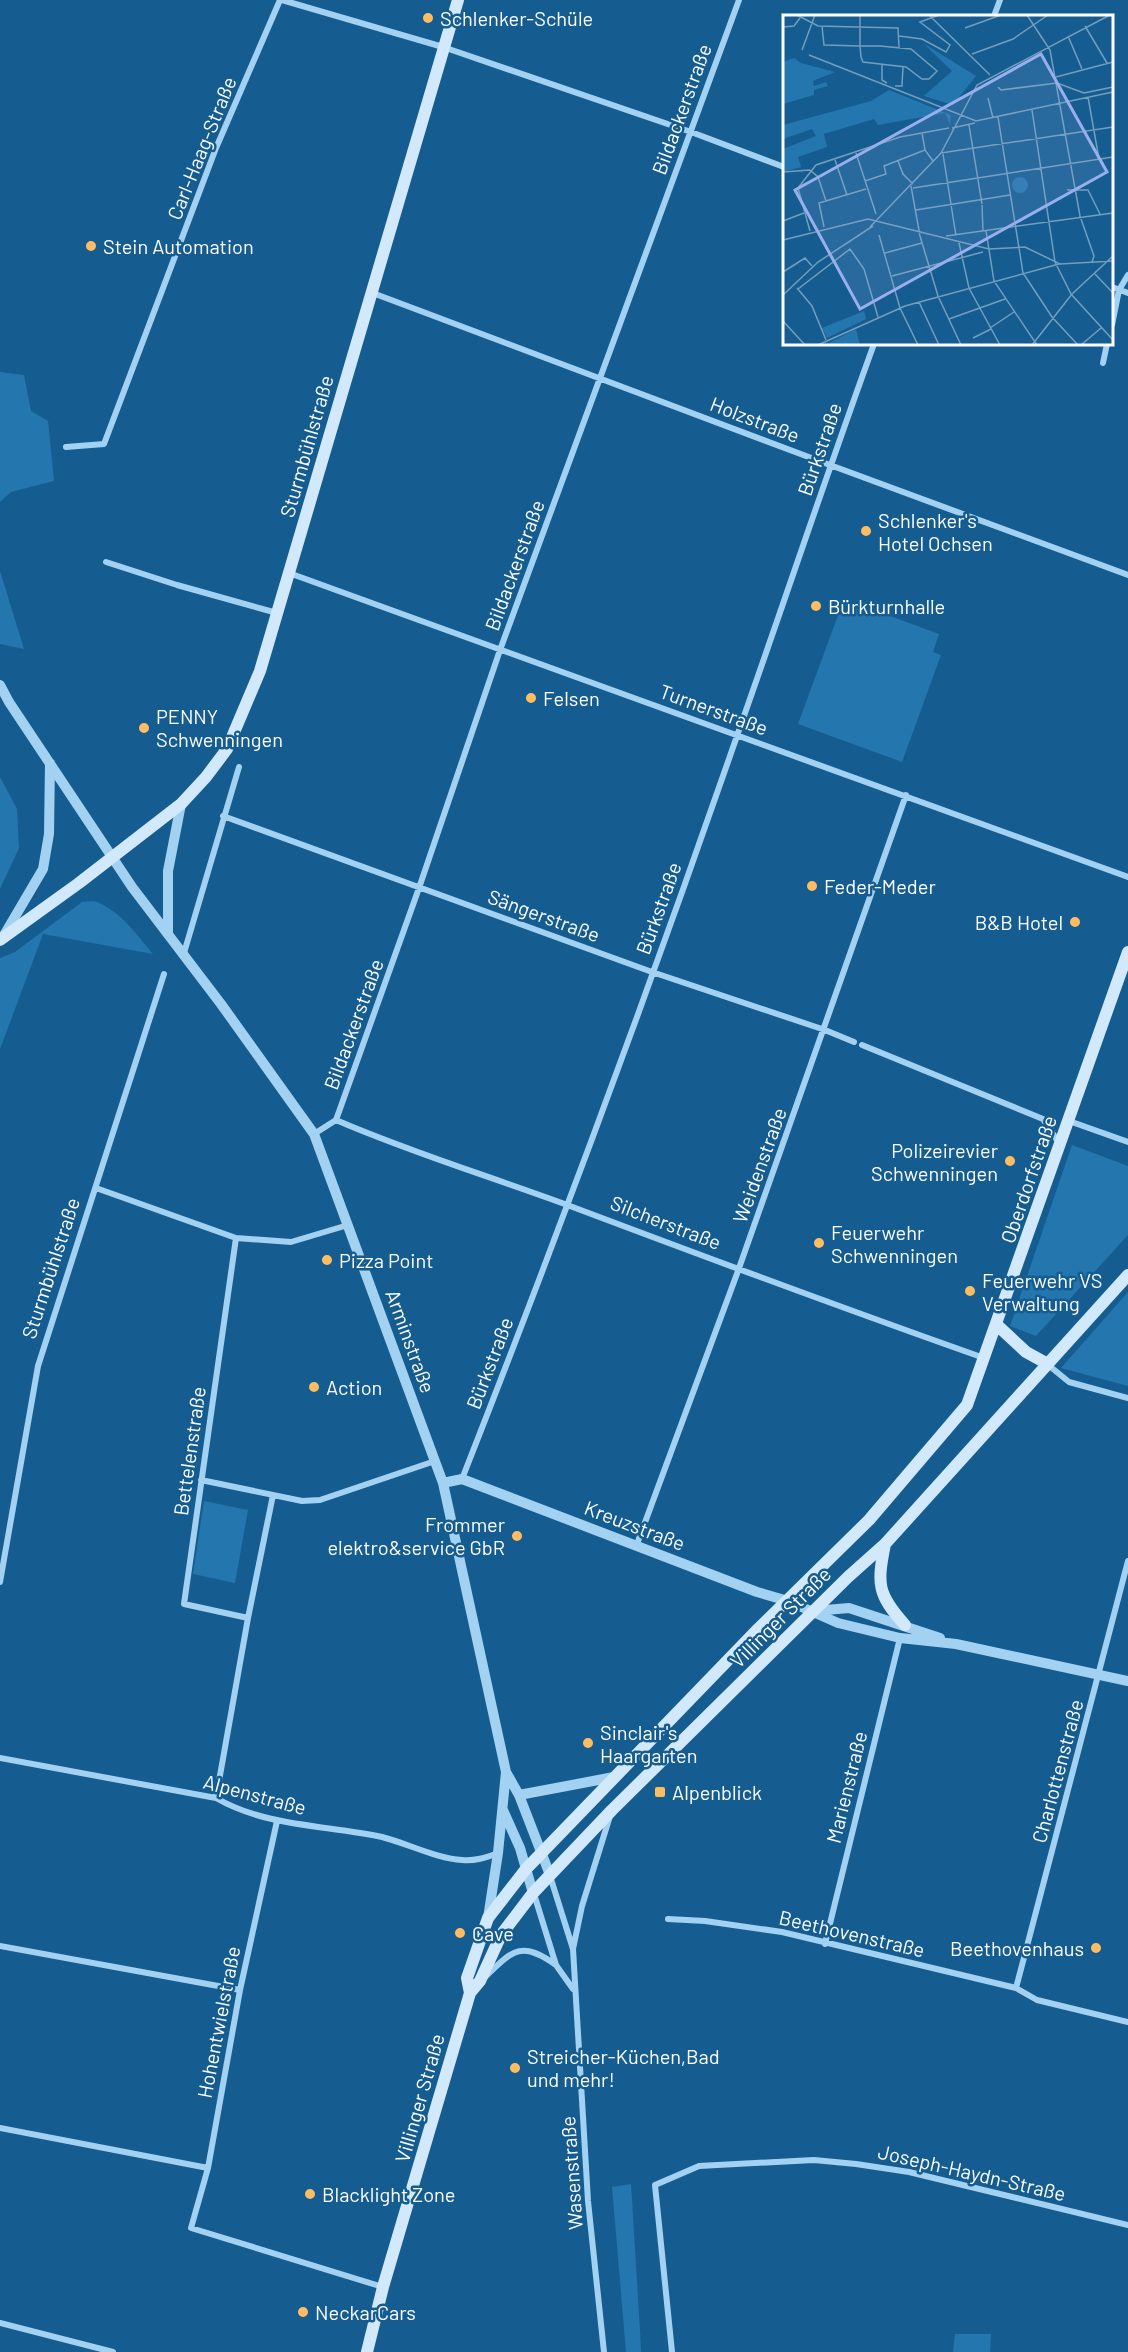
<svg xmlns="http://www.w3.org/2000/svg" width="1128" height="2352" viewBox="0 0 1128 2352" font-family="Barlow,sans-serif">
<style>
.green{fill:#2476ae}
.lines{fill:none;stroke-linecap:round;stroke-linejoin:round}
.minor{stroke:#a3d1f1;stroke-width:6}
.tertiary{stroke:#a3d1f1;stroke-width:10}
.secondary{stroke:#d1e9fb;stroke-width:12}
.poi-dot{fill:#ffbc62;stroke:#155d91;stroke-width:2}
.labels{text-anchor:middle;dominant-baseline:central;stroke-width:5;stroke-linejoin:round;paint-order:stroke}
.poi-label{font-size:20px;fill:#fff;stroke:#155d91;text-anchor:start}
.street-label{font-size:20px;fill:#fff;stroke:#155d91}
.inset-road{fill:none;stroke:#739ebd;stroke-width:1.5}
.view{fill:#99afed;fill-opacity:0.15;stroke:#99afed;stroke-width:3}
.inset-edge{fill:none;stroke:#fff;stroke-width:3}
</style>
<rect width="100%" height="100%" fill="#155d91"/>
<!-- green -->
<path class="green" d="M 0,372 L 24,375 L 31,411 L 48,421 L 54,481 L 11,492 L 0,502 Z
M 0,571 L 24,649 L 0,644 Z
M 844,599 L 939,634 L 933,652 L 941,655 L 902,762 L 798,724 Z
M 0,777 L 17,809 L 19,848 L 0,889 Z
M 94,901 C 120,910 136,934 153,954 L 43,934 L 0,1049 L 0,958 L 15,952 L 82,902 Z
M 1072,1145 L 1128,1166 L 1128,1235 L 1036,1336 L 1010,1326 Z
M 1128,1292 L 1128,1386 L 1061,1368 Z
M 204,1501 L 248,1510 L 235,1583 L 193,1574 Z
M 631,2184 L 640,2330 L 641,2352 L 626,2352 L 612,2187 Z
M 955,2334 L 991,2334 L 990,2352 L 953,2352 Z"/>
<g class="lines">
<!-- minor -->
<path class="minor" d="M 282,0 L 443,47 L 691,132 L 784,167
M 994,16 L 1000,0
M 1112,287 L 1128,293
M 370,292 L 830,465 L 1128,575
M 1112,325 L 1119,290 L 1128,275
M 1103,363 L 1107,344
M 66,447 L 104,444 L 216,148 L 280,0
M 106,562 L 177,585 L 277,613
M 289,573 L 1128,877
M 223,816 L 652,972 L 825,1030 L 854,1042
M 184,953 L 239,767
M 862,1045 L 1043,1119 L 1059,1143
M 336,1120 C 412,1153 492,1177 570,1206 C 708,1258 845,1309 984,1358
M 1069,1121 L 1128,1142
M 314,1134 L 336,1120 L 419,888 L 500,650 L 739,0
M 96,1188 L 236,1238 L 291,1242 L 348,1225
M 1047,1364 L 1069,1382 L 1128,1398
M 462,1479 C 559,1232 651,984 738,733 C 784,603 827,473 874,344
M 201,1480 L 302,1501 L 320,1500 L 435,1461
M 637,1544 L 738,1271 L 906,795
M 0,1582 L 38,1366 L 164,974
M 248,1618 L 273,1495
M 0,1758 L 216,1798 C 266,1827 326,1825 382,1837 C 406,1843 438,1859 462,1860 C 475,1861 485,1858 498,1853
M 216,1798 L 248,1618 L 184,1604 L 236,1238
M 277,1821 L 240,1990 L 208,2168 L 191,2228 L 383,2287
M 550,1876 L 573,1949
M 534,1894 L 556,1965 L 573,1989
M 668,1919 L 705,1921 L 782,1932 L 1016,1988 L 1037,2000 L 1128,2022
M 825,1944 L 900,1638
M 0,1946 L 240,1990
M 485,1977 C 513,1950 521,1940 556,1965
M 1016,1988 L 1128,1561
M 0,2128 L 208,2168
M 0,2323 L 113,2352
M 604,2352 L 588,2201 L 573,1949 L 582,1906 L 610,1816
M 672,2352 L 655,2185 L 699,2166 L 814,2160 L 856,2164 L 909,2172 L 1128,2225"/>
<!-- tertiary -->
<path class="tertiary" d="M 0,685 L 9,702 L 132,887 L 221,1004 L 314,1134 L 443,1483 L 506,1772 L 519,1795 L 550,1875
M 168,932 L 168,871 L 181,804
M 3,937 L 43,869 L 49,834 L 50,763
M 443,1483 L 462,1479 L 757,1592 L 788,1601 L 838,1623 L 900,1638 L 956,1644 L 1128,1681
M 814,1611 L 849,1608 L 940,1638
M 519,1795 L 614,1777
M 503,1810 L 520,1848 L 533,1893
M 488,1918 L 498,1853 L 506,1772"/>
<!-- secondary -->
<path class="secondary" d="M 0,940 L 79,883 L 181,804 L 206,777 L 227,749 L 260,671 L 458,0
M 997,1325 L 1026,1352 L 1046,1363
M 885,1544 C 877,1584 877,1594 905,1625
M 470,1993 L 467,1978 L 488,1918 L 526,1869 L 758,1629 L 869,1520 L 967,1405 L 1128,952
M 367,2352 L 383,2287 L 470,1993 L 480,1981 L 501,1935 L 533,1893 L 612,1810 L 848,1577 L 885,1544 L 1128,1275"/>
</g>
<!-- markers -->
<g class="poi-dot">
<circle cx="428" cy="18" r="6"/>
<circle cx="91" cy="246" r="6"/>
<circle cx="866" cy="531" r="6"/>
<circle cx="816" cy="606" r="6"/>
<circle cx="531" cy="698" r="6"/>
<circle cx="144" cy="728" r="6"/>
<circle cx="812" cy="886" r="6"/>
<circle cx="1075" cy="922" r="6"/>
<circle cx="1010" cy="1161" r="6"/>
<circle cx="819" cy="1243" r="6"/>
<circle cx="327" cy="1260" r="6"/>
<circle cx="970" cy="1291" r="6"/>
<circle cx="314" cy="1387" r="6"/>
<circle cx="517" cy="1536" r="6"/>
<circle cx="588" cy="1743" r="6"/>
<rect x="654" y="1786" width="12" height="12" rx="3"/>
<circle cx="460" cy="1933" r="6"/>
<circle cx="1096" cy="1948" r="6"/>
<circle cx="515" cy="2068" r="6"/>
<circle cx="310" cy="2194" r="6"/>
<circle cx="303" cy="2312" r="6"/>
</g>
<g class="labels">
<!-- poi labels -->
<g class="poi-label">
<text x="440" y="18">Schlenker-Schüle</text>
<text x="103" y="246">Stein Automation</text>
<text x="878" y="520">Schlenker's<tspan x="878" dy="23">Hotel Ochsen</tspan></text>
<text x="828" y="606">Bürkturnhalle</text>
<text x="543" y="698">Felsen</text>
<text x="156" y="716">PENNY<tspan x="156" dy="23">Schwenningen</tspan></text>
<text x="824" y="886">Feder-Meder</text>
<text x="1063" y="922" text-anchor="end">B&amp;B Hotel</text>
<text x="998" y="1150" text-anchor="end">Polizeirevier<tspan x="998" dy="23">Schwenningen</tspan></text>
<text x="831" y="1232">Feuerwehr<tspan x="831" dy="23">Schwenningen</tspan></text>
<text x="339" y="1260">Pizza Point</text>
<text x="982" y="1280">Feuerwehr VS<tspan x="982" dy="23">Verwaltung</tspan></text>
<text x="326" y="1387">Action</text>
<text x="505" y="1524" text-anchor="end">Frommer<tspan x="505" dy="23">elektro&amp;service GbR</tspan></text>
<text x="600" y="1732">Sinclair's<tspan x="600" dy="23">Haargarten</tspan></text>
<text x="672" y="1792">Alpenblick</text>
<text x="472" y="1933">Cave</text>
<text x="1084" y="1948" text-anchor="end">Beethovenhaus</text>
<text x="527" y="2056">Streicher-Küchen,Bad<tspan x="527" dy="23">und mehr!</tspan></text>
<text x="322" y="2194">Blacklight Zone</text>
<text x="315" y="2312">NeckarCars</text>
</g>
<!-- street labels -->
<g class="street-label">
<text transform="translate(681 109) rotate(-70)">Bildackerstraße</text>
<text transform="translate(201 148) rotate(-68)">Carl-Haag-Straße</text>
<text transform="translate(755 419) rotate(21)">Holzstraße</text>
<text transform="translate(306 446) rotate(-74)">Sturmbühlstraße</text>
<text transform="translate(819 449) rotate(-71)">Bürkstraße</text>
<text transform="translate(514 565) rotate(-70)">Bildackerstraße</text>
<text transform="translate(714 709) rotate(20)">Turnerstraße</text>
<text transform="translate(658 908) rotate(-70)">Bürkstraße</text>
<text transform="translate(544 915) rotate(20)">Sängerstraße</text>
<text transform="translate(353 1024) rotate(-70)">Bildackerstraße</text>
<text transform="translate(759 1165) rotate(-70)">Weidenstraße</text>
<text transform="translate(1028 1179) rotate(-71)">Oberdorfstraße</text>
<text transform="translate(666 1222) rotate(21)">Silcherstraße</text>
<text transform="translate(50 1268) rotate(-72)">Sturmbühlstraße</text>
<text transform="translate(411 1341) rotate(70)">Arminstraße</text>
<text transform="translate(489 1363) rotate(-69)">Bürkstraße</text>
<text transform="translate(189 1451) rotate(-82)">Bettelenstraße</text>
<text transform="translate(635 1525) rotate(21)">Kreuzstraße</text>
<text transform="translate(780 1617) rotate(-45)">Villinger Straße</text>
<text transform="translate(1057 1771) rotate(-75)">Charlottenstraße</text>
<text transform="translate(846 1787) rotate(-76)">Marienstraße</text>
<text transform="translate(255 1794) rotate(15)">Alpenstraße</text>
<text transform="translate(852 1933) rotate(13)">Beethovenstraße</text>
<text transform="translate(218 2022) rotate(-79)">Hohentwielstraße</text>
<text transform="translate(419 2098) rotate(-74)">Villinger Straße</text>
<text transform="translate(972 2172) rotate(13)">Joseph-Haydn-Straße</text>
<text transform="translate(571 2173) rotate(-94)">Wasenstraße</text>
</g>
</g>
<!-- overview -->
<g transform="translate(783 15)">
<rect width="330" height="330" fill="#155d91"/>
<path d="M 140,28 L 193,61 L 170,90 L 141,81 L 169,56 ZM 11,43 L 18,48 L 52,57 L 30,66 L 31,71 L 43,67 L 45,71 L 31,75 L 31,80 L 0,89 L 0,47 ZM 106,75 L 168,100 L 167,110 L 162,98 L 95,110 L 91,104 L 41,119 L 44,132 L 15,142 L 18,152 L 0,157 L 0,134 L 33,121 L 29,114 L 0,124 L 0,110 L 88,86 ZM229 170a8 8 0 1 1 16 0a8 8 0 1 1-16 0ZM 81,296 L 83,304 L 44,323 L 39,313 ZM 73,314 L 77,330 L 44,329 Z" fill="#2476ae"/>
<path class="inset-road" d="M 14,0 L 35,11 L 115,13 L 116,33M 244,0 L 267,35 L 297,201 L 311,241 L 309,247M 147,1 L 207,60M 39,11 L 41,30 L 77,31 L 97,31 L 128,34 L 154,56 L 146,64 L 139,64 L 123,52 L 80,47 L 78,42 L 77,31 L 77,0M 302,11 L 324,48M 0,12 L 11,11 L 17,3M 182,13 L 218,0M 116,21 L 139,24 L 163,37 L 167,30 L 137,7 L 156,0M 285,21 L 299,54M 19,35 L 32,0M 189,39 L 230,24 L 265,0M 26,40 L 193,106 L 330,77M 99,50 L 99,65 L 104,68M 273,62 L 330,47M 112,71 L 119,71 L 120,52M 215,72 L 218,75 L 274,68 L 301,78M 301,78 L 330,72M 305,82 L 316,144M 205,83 L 210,103M 249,95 L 272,247 L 288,279 L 330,325M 215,102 L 240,258 L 269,302 L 295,330M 186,110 L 199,189M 169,113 L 192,108M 139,118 L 142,135 L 150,146M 73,138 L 93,199M 158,138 L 330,112M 160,139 L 173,221M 52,145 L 64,180M 115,146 L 120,159 L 130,169M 27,155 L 35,162 L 43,186M 0,157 L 27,155M 82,166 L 103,159 L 101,151 L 142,135M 128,171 L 137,221 L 155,281 L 178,330M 130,173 L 330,142M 284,175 L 305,175 L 317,199M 199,190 L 200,216M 133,195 L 227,180M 0,206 L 21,198M 41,212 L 36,188 L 83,174M 87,212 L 158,138 L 194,70 L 327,0M 27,216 L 15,173 L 33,150 L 117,122 L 166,113M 203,216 L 211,266 L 254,330M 96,220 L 117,293 L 135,330M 163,221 L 330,198M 0,225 L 85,204 L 206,234 L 242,232 L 277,249 L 330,246M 176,228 L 186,273 L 217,330M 102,238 L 139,228M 0,257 L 22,243 L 29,251M 312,259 L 330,278M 109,261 L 200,237M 14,273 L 29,291 L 43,325M 15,274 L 67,234 L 81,254 L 95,302M 0,280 L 35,247 L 90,211M 136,287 L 156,330M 166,304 L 222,284M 0,306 L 22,330M 207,313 L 231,297M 190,323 L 208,314M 35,330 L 122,291 L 276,249M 249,330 L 289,279 L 330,241M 298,330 L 318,313"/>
<path class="view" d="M 258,39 L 324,157 L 77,294 L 12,175 Z"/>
<rect width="330" height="330" class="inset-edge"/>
</g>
</svg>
